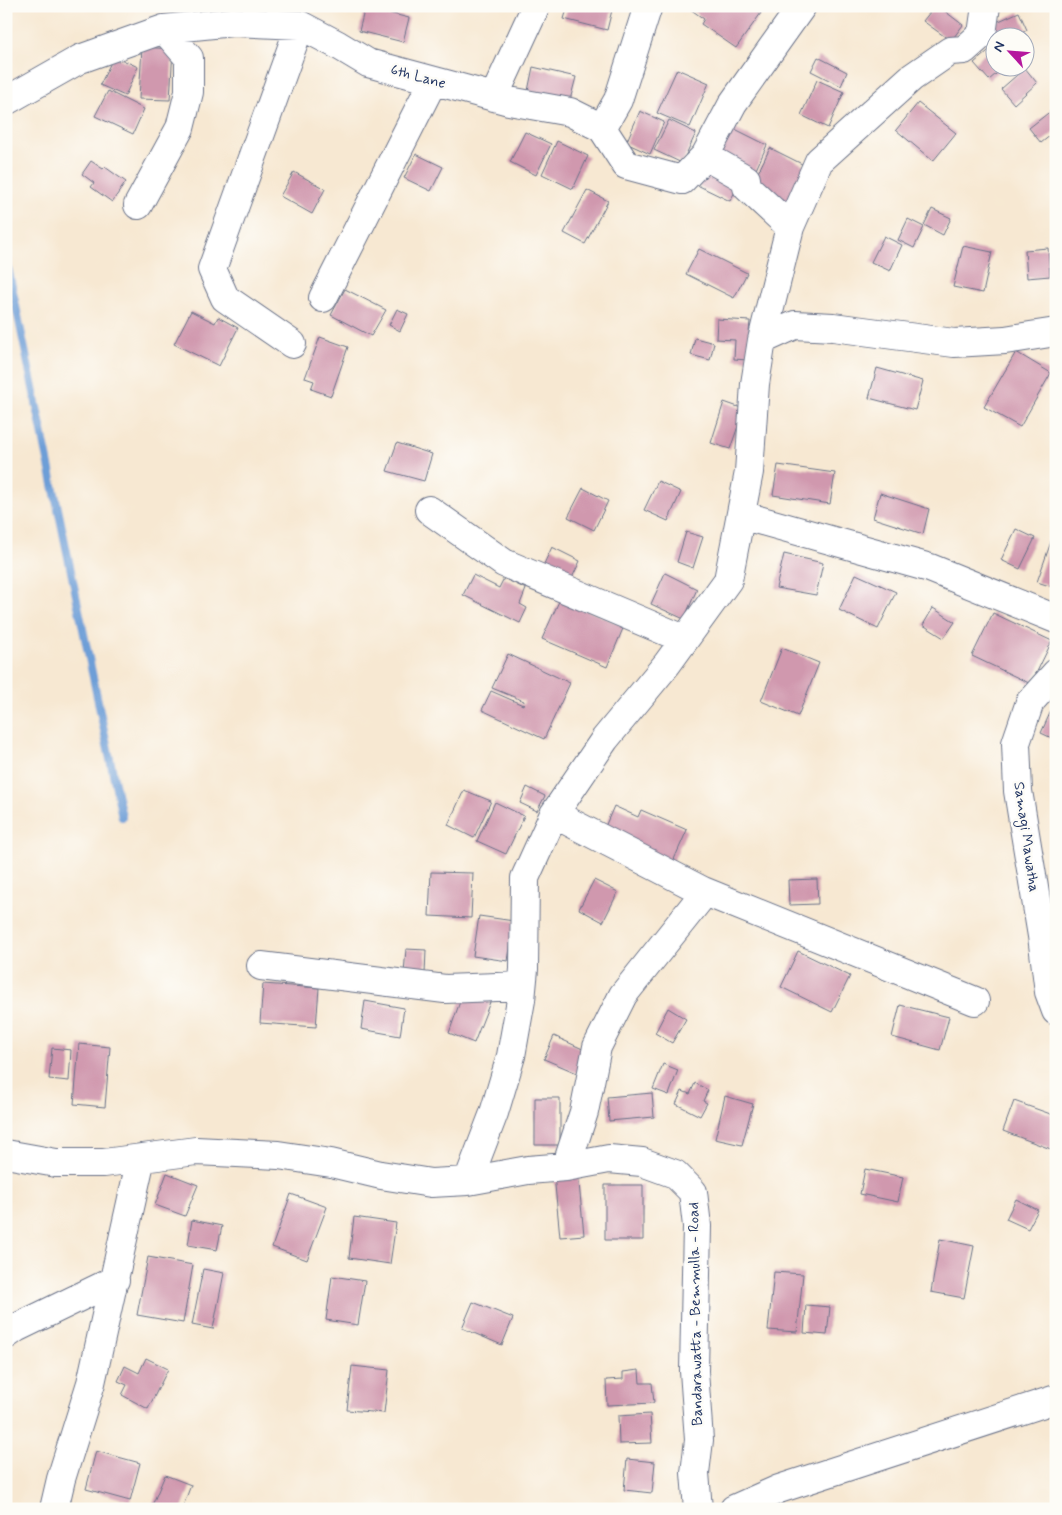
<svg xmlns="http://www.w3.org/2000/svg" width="1062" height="1515" viewBox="0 0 1062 1515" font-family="Mynerve,sans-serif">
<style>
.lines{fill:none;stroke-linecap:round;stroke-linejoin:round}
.stream{stroke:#6d9ed7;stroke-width:8}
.building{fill:#d098ae}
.minor-casing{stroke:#687087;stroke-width:30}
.minor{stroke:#fff;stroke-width:28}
.labels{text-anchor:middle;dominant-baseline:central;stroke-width:5;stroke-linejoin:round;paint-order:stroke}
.street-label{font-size:15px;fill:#1b2f5e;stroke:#fdfcf7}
</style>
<rect width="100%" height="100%" fill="#fdfcf7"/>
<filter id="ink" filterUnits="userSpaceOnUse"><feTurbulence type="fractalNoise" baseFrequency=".02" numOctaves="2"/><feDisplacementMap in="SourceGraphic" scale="10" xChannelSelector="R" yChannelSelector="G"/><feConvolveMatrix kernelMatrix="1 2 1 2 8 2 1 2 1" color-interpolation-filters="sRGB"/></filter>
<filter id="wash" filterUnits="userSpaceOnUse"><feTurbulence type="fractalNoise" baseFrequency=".0096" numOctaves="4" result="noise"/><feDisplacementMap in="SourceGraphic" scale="20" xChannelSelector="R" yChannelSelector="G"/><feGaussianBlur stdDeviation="1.12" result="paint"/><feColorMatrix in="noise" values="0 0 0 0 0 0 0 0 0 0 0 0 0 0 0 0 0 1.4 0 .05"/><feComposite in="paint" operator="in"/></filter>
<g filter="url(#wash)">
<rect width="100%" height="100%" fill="#f7e8d2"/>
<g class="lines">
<!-- stream -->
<path class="stream" d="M 6,258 L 122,817"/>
</g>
<g id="blocks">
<!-- building -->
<path class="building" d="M 241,6 L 267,6 L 267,10 L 241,10 Z
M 568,6 L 613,6 L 607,30 L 564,19 Z
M 686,6 L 751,6 L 761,13 L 736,48 L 701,24 L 704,19 Z
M 935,6 L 938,6 L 963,25 L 951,41 L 923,21 Z
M 365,7 L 409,18 L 403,42 L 359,31 Z
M 1019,12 L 1027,30 L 1012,38 L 996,38 L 990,25 Z
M 994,46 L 994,68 L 1003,68 L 989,80 L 974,63 Z
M 142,47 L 173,49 L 170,100 L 139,99 Z
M 114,56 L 138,67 L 125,96 L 100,85 Z
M 818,57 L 847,72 L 841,86 L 811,71 Z
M 533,67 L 576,77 L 570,100 L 528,91 Z
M 1025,68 L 1037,83 L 1014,104 L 1001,89 Z
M 677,69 L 709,83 L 690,127 L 657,113 Z
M 817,80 L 844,92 L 828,128 L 801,115 Z
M 108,91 L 144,109 L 133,134 L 95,116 Z
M 918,103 L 956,133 L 933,161 L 896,130 Z
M 1052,110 L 1056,116 L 1056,131 L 1041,143 L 1029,128 Z
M 640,111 L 664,122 L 650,154 L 626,143 Z
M 669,120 L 696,133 L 682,163 L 654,150 Z
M 727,125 L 767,145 L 754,174 L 713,154 Z
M 525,132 L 551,144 L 536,175 L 510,162 Z
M 557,141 L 588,156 L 573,189 L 542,174 Z
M 770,148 L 812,169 L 794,206 L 752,185 Z
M 416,154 L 443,167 L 431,191 L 404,178 Z
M 91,161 L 103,169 L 105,167 L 126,182 L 112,202 L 91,187 L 94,183 L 82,174 Z
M 704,161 L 741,180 L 730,201 L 693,183 Z
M 294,172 L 325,189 L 312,214 L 280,196 Z
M 587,190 L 608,201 L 585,244 L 564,233 Z
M 932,209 L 951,218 L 943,235 L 924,225 Z
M 908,219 L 924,227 L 914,248 L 898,240 Z
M 884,236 L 902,245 L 890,271 L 871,262 Z
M 963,246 L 992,252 L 983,293 L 953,287 Z
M 1048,248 L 1050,276 L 1027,278 L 1025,250 Z
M 699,249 L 747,273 L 734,298 L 686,274 Z
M 345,289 L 386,310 L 371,336 L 331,315 Z
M 397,309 L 408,314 L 400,331 L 389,325 Z
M 191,311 L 215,323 L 218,317 L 238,328 L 219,366 L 174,344 Z
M 717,319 L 750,321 L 747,360 L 734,359 L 735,340 L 716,339 Z
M 320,337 L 348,347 L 331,396 L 311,389 L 314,381 L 305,378 Z
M 695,338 L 714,343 L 710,360 L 691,355 Z
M 1016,352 L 1051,373 L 1020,427 L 984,407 Z
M 877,368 L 923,381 L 915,410 L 869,398 Z
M 724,402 L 744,409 L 730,449 L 711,443 Z
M 397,443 L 432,454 L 424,481 L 387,471 Z
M 778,465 L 835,473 L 830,504 L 773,495 Z
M 658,481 L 681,492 L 668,521 L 644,510 Z
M 583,488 L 608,501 L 594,530 L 568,517 Z
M 880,493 L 929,509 L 923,534 L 873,518 Z
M 1016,529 L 1035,538 L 1020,569 L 1001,560 Z
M 686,532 L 703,537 L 693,568 L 677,562 Z
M 1053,536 L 1056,537 L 1056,588 L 1037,582 Z
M 552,547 L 580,561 L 571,580 L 543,566 Z
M 784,554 L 823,563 L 816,595 L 776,588 Z
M 665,573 L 697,589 L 684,619 L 651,604 Z
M 856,574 L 896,592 L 878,629 L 839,610 Z
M 473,575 L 499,588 L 504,578 L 526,589 L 520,604 L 527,608 L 520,623 L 463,595 Z
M 560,599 L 624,626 L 607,667 L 542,639 Z
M 933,608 L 955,622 L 944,638 L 923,625 Z
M 993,613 L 1052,641 L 1031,684 L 972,656 Z
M 782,648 L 819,663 L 798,716 L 761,701 Z
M 508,654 L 570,683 L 544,739 L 482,710 L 491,691 L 523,705 L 524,701 L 492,688 Z
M 1056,700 L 1056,740 L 1041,733 Z
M 527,787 L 545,796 L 537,811 L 520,803 Z
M 464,790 L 491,801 L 474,838 L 448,825 Z
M 495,802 L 524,816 L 506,854 L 477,841 Z
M 614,806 L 638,817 L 641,810 L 687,830 L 672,864 L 604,829 Z
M 431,872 L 473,873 L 471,918 L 429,916 Z
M 817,879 L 818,904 L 789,905 L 788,880 Z
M 594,880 L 618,892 L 603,922 L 579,909 Z
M 479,916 L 514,921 L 508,961 L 473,956 Z
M 406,949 L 426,950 L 425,974 L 404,973 Z
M 798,951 L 850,976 L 832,1012 L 781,987 Z
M 263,984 L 319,988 L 316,1027 L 260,1023 Z
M 463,993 L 490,1002 L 474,1043 L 449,1033 Z
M 365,1001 L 404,1008 L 400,1036 L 361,1029 Z
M 900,1005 L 949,1017 L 940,1050 L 892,1037 Z
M 668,1008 L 686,1019 L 672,1043 L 655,1033 Z
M 554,1036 L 587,1051 L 577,1073 L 544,1059 Z
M 79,1044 L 110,1047 L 105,1107 L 74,1104 Z
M 52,1048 L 71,1050 L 69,1081 L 49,1079 Z
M 663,1064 L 678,1070 L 669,1095 L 653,1089 Z
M 695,1083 L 708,1090 L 703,1101 L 707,1103 L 700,1116 L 676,1104 L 682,1091 L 690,1094 Z
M 652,1093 L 654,1117 L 609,1121 L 607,1097 Z
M 725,1096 L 753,1104 L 742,1145 L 715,1139 Z
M 535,1098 L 560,1098 L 560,1145 L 535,1145 Z
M 1014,1101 L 1056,1116 L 1056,1151 L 1003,1131 Z
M 865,1169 L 903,1177 L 898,1202 L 860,1194 Z
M 167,1173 L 198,1185 L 185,1216 L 155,1205 Z
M 578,1173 L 584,1235 L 560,1237 L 554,1175 Z
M 605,1185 L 643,1185 L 643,1240 L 605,1240 Z
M 291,1194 L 327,1207 L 307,1260 L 272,1247 Z
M 1016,1199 L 1038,1210 L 1028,1229 L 1006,1219 Z
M 354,1217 L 396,1223 L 390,1264 L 349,1258 Z
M 192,1220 L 222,1226 L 217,1250 L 188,1245 Z
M 940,1239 L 974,1246 L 964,1298 L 931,1292 Z
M 148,1257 L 193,1265 L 183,1323 L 137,1315 Z
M 203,1269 L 224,1273 L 213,1329 L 192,1325 Z
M 774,1272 L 803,1274 L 797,1332 L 768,1330 Z
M 332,1276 L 365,1281 L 358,1325 L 326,1320 Z
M 473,1302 L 513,1318 L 502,1345 L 462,1328 Z
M 806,1305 L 830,1307 L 827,1335 L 804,1333 Z
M 146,1358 L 168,1369 L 148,1409 L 122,1395 L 127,1385 L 118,1381 L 125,1366 L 139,1373 Z
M 352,1366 L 389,1370 L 384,1413 L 347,1410 Z
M 639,1370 L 640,1383 L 652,1383 L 654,1403 L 607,1405 L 606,1380 L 623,1379 L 623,1372 Z
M 650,1414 L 652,1443 L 619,1444 L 618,1416 Z
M 96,1451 L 140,1463 L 130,1501 L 86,1489 Z
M 627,1459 L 655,1462 L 652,1493 L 624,1490 Z
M 165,1475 L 191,1485 L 182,1509 L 151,1508 Z"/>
</g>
</g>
<g filter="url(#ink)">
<use href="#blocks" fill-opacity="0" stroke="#687087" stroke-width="1"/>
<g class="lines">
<!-- minor casing -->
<g class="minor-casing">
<path id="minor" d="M 494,97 L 536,6
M 6,101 L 80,59 L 164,29 L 233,22 L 300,25 L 338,45 L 368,63 L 509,101 L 570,112 L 602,128 L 626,165 L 682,180 L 705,156 L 746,179 L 747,187 L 790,227
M 602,128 L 618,100 L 648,6
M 705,156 L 733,103 L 802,6
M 138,205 L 180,128 L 189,92 L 189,58 L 164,29
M 323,298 L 433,81
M 762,340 L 790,227 L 819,161 L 911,78 L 950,51 L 964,50 L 982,34 L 986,6
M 292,344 L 225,298 L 212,269 L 300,25
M 429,510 L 504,563 L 684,639
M 741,515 L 930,568 L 1056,619
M 1056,673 L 1030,702 L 1016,743 L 1018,791 L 1042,936 L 1049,992 L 1056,1011
M 554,814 L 703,891 L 975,1001
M 261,966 L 445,989 L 522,986
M 6,1154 L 56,1163 L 104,1163 L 196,1151 L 278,1155 L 331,1163 L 381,1175 L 431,1183 L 468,1181 L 528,1170 L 566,1167 L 609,1159 L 642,1162 L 675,1174 L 693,1192 L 697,1226 L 694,1371 L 699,1440 L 695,1473 L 698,1509
M 566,1167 L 584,1112 L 597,1047 L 623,995 L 698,901 L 703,891
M 468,1181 L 494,1113 L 511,1056 L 521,1000 L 524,969 L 525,878 L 554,814 L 605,739 L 667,664 L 728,580 L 749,472 L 755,384 L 762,340 L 795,325 L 833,327 L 954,343 L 1005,340 L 1056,332
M 6,1335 L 16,1328 L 115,1280
M 54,1509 L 61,1479 L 91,1383 L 141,1158
M 734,1509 L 779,1489 L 1056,1399"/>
</g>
<!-- minor -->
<use href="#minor" class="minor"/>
</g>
</g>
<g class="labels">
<!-- street labels -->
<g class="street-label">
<text transform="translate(418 77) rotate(15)">6th Lane</text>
<text transform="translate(1026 837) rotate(82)">Samagi Mawatha</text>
<text transform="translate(696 1314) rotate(-91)">Bandarawatta - Bemmulla - Road</text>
</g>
</g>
<!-- margin -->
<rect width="1062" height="1515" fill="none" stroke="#fdfcf7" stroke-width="25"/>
<!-- north arrow -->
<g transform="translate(1010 52) rotate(296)"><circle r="24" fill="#fdfcf7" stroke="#a3aaba"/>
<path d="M0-4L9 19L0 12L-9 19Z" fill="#b5179e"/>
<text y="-8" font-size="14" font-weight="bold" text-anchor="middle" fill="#1b2f5e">N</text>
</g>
</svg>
